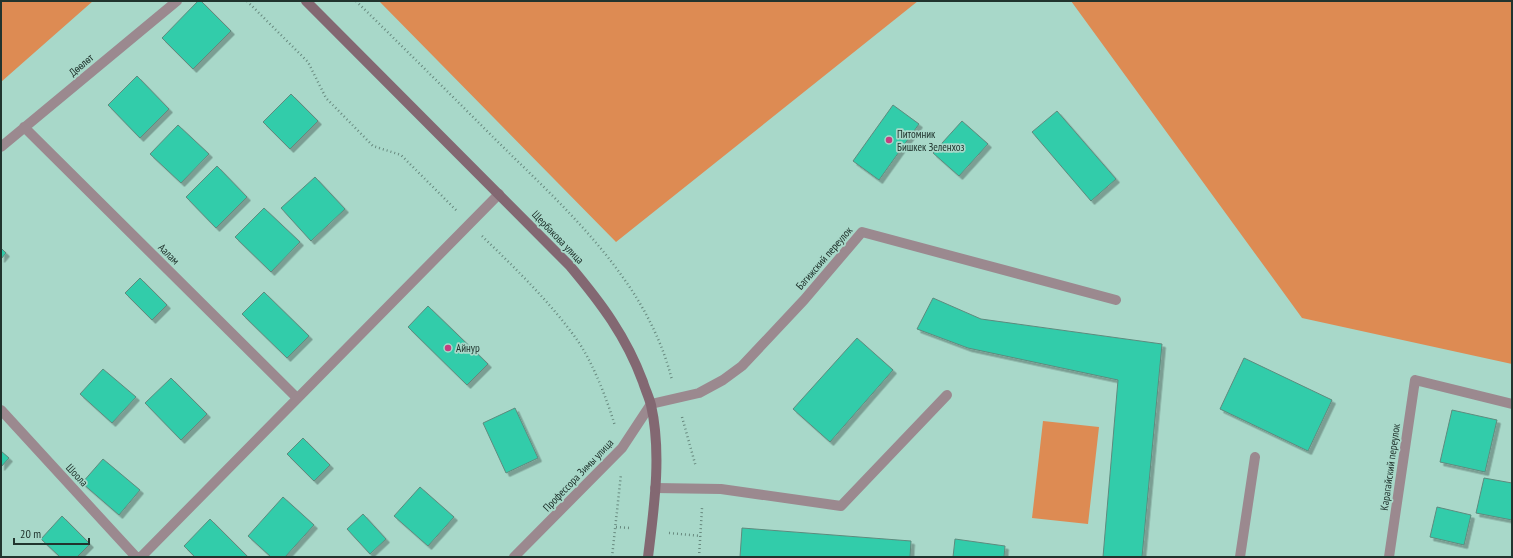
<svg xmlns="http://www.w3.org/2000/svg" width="1513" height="558" viewBox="0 0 1513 558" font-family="'PT Sans Narrow',sans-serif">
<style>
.green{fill:#dd8b53}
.building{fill:#30ccaa;stroke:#5e8b7e;filter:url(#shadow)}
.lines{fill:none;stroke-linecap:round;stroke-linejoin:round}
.path{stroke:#688a7f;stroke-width:2.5;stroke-dasharray:1 3;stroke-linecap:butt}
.lane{stroke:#9b898f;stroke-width:10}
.street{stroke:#9b898f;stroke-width:10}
.secondary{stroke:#836872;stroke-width:10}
.poi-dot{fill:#c43e80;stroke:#a8d8c9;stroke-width:1.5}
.labels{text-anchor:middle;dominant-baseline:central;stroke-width:3.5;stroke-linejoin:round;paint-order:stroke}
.street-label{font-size:11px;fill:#21342e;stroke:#a8d8c9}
.poi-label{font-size:11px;fill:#21342e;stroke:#a8d8c9;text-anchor:start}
</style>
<defs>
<filter id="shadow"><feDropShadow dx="3.5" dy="3.5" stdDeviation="0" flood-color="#0004"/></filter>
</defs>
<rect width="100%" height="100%" fill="#a8d8c9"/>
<!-- green -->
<path class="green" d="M 1,1 L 93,1 L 1,82 Z
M 379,1 L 918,1 L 616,242 Z
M 1071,1 L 1512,1 L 1512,364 L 1302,318 Z
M 1043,421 L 1099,427 L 1088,524 L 1032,518 Z"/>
<!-- building -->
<path class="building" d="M 198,1 L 201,1 L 231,31 L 193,69 L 162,38 Z
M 137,76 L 169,109 L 140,138 L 108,105 Z
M 291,94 L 318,121 L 290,149 L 263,122 Z
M 893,105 L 919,124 L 879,180 L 853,161 Z
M 1057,111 L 1116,179 L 1091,201 L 1032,132 Z
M 962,121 L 988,144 L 959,176 L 933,153 Z
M 178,125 L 209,154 L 181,183 L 150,154 Z
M 217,166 L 247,197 L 216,228 L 186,197 Z
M 315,177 L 345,209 L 311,241 L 281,208 Z
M 264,208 L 300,242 L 271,272 L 235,237 Z
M 1,248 L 6,253 L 1,259 Z
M 140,278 L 167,305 L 152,320 L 125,293 Z
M 264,292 L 309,336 L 287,358 L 242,314 Z
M 933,298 L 981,319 L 1162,344 L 1142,557 L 1103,557 L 1118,380 L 968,348 L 917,329 Z
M 428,306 L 488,364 L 467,385 L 408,327 Z
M 857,338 L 893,370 L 830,442 L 793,409 Z
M 1244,358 L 1332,400 L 1308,451 L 1220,409 Z
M 103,369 L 136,397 L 112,423 L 80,394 Z
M 171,378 L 207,414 L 181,440 L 145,403 Z
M 515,408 L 538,458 L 506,473 L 483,423 Z
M 1452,410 L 1497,420 L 1485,472 L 1440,462 Z
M 303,438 L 330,465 L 314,481 L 287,454 Z
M 1,451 L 9,458 L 1,467 Z
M 103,459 L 140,490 L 119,515 L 82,483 Z
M 1484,478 L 1512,483 L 1512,520 L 1476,513 Z
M 420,487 L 454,517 L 428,546 L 394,516 Z
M 283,497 L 314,525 L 285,557 L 271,557 L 248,536 Z
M 1437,507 L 1471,515 L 1464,545 L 1430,537 Z
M 363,514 L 386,539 L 370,554 L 347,529 Z
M 62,516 L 90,544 L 77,557 L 60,557 L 41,539 Z
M 210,519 L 248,557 L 195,557 L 184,546 Z
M 742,528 L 911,541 L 910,557 L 740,557 Z
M 955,539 L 1005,546 L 1004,557 L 953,557 Z"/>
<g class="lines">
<!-- path -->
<path class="path" d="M 247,1 L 308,62 L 326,98 L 373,146 L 401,155 L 457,211
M 356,1 C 404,48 451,95 498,142 C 568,211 647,281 672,380
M 482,236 C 515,268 548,300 575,337 C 592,360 607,399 615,426
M 682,417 L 696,467
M 616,527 L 630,528
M 669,533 L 701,536
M 612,557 L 621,474
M 699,557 L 702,508"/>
<!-- lane -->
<path class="lane" d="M 655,488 L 721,489 L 841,506 L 947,395
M 1240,557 L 1255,457"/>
<!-- street -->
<path class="street" d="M 24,127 L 297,398
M 1,147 L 177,1
M 1,410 L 136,557
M 141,557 L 499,194
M 514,557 L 622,448 L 651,404 L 699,393 L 723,380 L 742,366 L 804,300 L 862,232 L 1116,300
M 1389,557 L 1415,380 L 1512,404"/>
<!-- secondary -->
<path class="secondary" d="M 306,1 L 570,266 C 601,303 626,336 643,382 C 645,389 649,397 651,405 C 662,454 654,508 648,557"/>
</g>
<!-- markers -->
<g class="poi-dot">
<circle cx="889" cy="140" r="4"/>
<circle cx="448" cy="348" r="4"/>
</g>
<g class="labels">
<!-- street labels -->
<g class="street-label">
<text transform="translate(81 65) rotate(-40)">Дөөлөт</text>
<text transform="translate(558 237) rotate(46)">Щербакова улица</text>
<text transform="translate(169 254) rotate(45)">Аалам</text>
<text transform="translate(824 258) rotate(-49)">Багижский переулок</text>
<text transform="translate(1390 467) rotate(-82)">Карагайский переулок</text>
<text transform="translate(77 475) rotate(47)">Шоола</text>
<text transform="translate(578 475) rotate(-46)">Профессора Зимы улица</text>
</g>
<!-- poi labels -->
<g class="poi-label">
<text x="897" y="134">Питомник<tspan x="897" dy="13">Бишкек Зеленхоз</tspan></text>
<text x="456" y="348">Айнур</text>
</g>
</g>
<!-- border -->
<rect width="1513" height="558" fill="none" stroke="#21342e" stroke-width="4"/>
<!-- scale -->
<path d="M14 538v6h75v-6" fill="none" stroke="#21342e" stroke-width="2"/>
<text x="20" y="538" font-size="12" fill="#21342e" stroke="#a8d8c9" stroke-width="3" paint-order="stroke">20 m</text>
</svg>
